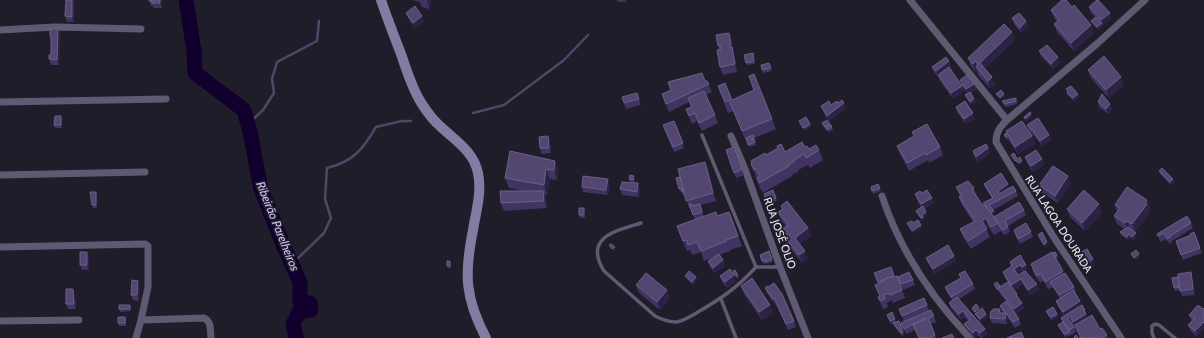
<svg xmlns="http://www.w3.org/2000/svg" width="1204" height="338" viewBox="0 0 1204 338" font-family="Cabin,sans-serif">
<style>
.lines{fill:none;stroke-linecap:round;stroke-linejoin:round}
.stream{stroke:#524568;stroke-width:2.5}
.river{stroke:#11002d;stroke-width:15}
.service{stroke:#5f5a72;stroke-width:3.5}
.minor{stroke:#5f5a72;stroke-width:7}
.secondary{stroke:#837ba2;stroke-width:10}
.wall{fill:#413463;fill-rule:evenodd}
.shaded-wall{fill:#2c2246}
.building{fill:#534772;stroke:#6a6086}
.labels{text-anchor:middle;dominant-baseline:central;stroke-width:3.5;stroke-linejoin:round;paint-order:stroke}
.street-label{font-size:11px;fill:#e9e7f0;stroke:#201d2a}
.water-label{font-size:12px;font-style:italic;fill:#cbc1f3;stroke:#201d2a}
</style>
<rect width="100%" height="100%" fill="#201d2a"/>
<g class="lines">
<!-- stream -->
<path class="stream" d="M 473,113 L 504,105 L 564,60 L 588,35
M 248,124 L 263,110 L 274,93 L 272,79 L 277,62 L 317,41 L 319,21
M 292,264 L 324,233 L 331,218 L 325,199 L 327,168 C 353,162 363,149 376,127 L 402,121 L 411,121"/>
<!-- river -->
<path class="river" d="M 186,0 L 194,51 L 195,73 L 244,110 L 250,132 L 261,189 L 284,247 L 300,282 L 300,301 L 310,303 L 311,310 L 299,312 L 293,324 L 296,336 L 295,338"/>
<!-- service -->
<path class="service" d="M 702,135 L 756,267
M 641,223 C 616,231 583,237 604,271 L 655,316 C 661,319 668,322 676,322 C 684,321 691,316 698,312 C 722,298 738,287 756,267 L 779,267
M 721,299 L 736,338
M 1154,338 L 1152,333 L 1152,326 L 1155,324 L 1159,325 L 1175,338"/>
<!-- minor -->
<path class="minor" d="M 910,0 L 1007,120
M 0,30 L 55,27 L 141,29
M 0,102 L 166,99
M 731,136 L 745,169 L 780,267 L 808,338
M 0,175 L 145,172
M 882,196 C 900,250 931,297 970,338
M 0,247 L 145,244 L 148,246 L 148,287 L 141,320 L 136,338
M 141,320 L 204,318 C 212,322 210,330 211,338
M 0,321 L 79,320
M 1121,338 L 1053,236 L 996,142 C 996,132 1000,127 1007,120 L 1099,42 L 1145,0"/>
<!-- secondary -->
<path class="secondary" d="M 381,0 C 387,18 394,36 401,54 C 407,71 412,89 422,104 C 427,112 434,121 441,127 C 456,141 474,152 478,173 C 482,193 476,211 473,230 C 464,274 465,298 486,338"/>
</g>
<!-- wall -->
<path class="wall" d="M 66,0 L 74,22 L 67,22 L 65,16 Z
M 149,0 L 162,0 L 162,8 L 154,8 L 153,6 L 151,6 Z
M 412,0 L 431,0 L 429,9 L 422,7 L 420,2 Z
M 617,0 L 626,0 L 626,2 L 618,2 Z
M 1072,7 L 1094,33 L 1074,51 L 1057,32 L 1054,24 L 1057,22 L 1054,18 L 1051,10 Z
M 1089,7 L 1111,18 L 1098,30 L 1092,23 L 1091,21 L 1095,17 L 1091,13 Z
M 406,13 L 424,22 L 415,28 L 408,18 Z
M 1012,18 L 1026,21 L 1028,27 L 1021,33 L 1014,24 Z
M 58,29 L 60,34 L 59,65 L 51,65 L 49,59 L 51,55 L 51,41 L 50,36 Z
M 729,33 L 732,41 L 737,72 L 723,75 L 720,67 L 719,50 L 718,46 Z
M 1015,40 L 985,68 L 992,77 L 995,85 L 990,88 L 978,75 L 977,70 L 976,72 L 971,66 L 968,58 Z
M 1039,51 L 1058,57 L 1060,63 L 1053,69 L 1041,56 Z
M 753,53 L 755,64 L 747,65 L 746,63 Z
M 949,61 L 951,67 L 949,68 L 962,85 L 960,80 L 974,84 L 976,89 L 971,93 L 975,102 L 971,105 L 965,95 L 968,94 L 963,87 L 964,91 L 953,99 L 940,81 L 938,76 L 937,76 L 934,72 L 932,67 Z
M 769,63 L 772,71 L 763,73 L 761,65 Z
M 1088,70 L 1124,85 L 1109,98 L 1091,78 Z
M 749,76 L 772,119 L 776,129 L 754,138 L 756,145 L 749,147 L 747,141 L 746,141 L 733,111 L 728,113 L 718,86 L 732,100 L 754,90 Z
M 707,81 L 712,92 L 706,95 L 715,115 L 718,123 L 702,131 L 697,121 L 692,124 L 689,117 L 686,109 L 691,107 L 689,102 L 669,112 L 662,94 Z
M 1066,89 L 1078,94 L 1079,97 L 1074,101 L 1068,95 L 1067,93 L 1068,92 Z
M 639,99 L 641,105 L 626,109 L 624,103 Z
M 1002,101 L 1017,101 L 1017,104 L 1006,107 L 1003,104 Z
M 1098,102 L 1112,109 L 1108,114 L 1099,107 Z
M 838,103 L 846,108 L 829,121 L 823,111 L 821,106 L 831,105 Z
M 956,107 L 975,118 L 966,124 L 957,112 Z
M 62,119 L 62,128 L 55,128 L 54,125 Z
M 674,121 L 684,148 L 674,152 L 665,131 Z
M 799,121 L 810,124 L 811,126 L 804,130 Z
M 822,123 L 831,125 L 833,130 L 828,132 L 827,130 L 826,130 L 823,126 Z
M 1027,125 L 1049,135 L 1051,140 L 1042,146 L 1035,136 L 1034,137 L 1029,130 Z
M 912,132 L 940,147 L 943,155 L 929,163 L 928,160 L 909,171 L 900,154 L 897,146 L 914,136 Z
M 1006,133 L 1032,136 L 1035,144 L 1018,154 L 1008,139 L 1007,140 L 1005,138 L 1004,135 Z
M 548,136 L 550,142 L 551,153 L 542,154 L 540,148 Z
M 777,146 L 785,152 L 805,147 L 809,149 L 819,150 L 823,160 L 810,168 L 808,165 L 798,170 L 799,171 L 792,175 L 792,176 L 763,193 L 760,188 L 751,164 L 752,163 L 751,161 L 766,155 L 778,148 Z
M 734,147 L 744,175 L 736,178 L 726,150 Z
M 988,148 L 990,153 L 978,162 L 975,157 L 973,151 Z
M 1025,157 L 1042,159 L 1044,164 L 1033,172 L 1027,163 Z
M 555,161 L 558,171 L 557,180 L 550,179 L 547,195 L 545,195 L 546,199 L 547,208 L 504,211 L 501,203 L 525,191 L 509,188 L 505,178 Z
M 705,162 L 708,170 L 716,201 L 700,205 L 704,216 L 717,216 L 729,212 L 742,246 L 730,250 L 730,251 L 719,255 L 723,260 L 725,266 L 715,273 L 710,267 L 708,261 L 714,257 L 704,261 L 701,252 L 692,255 L 690,250 L 687,251 L 677,226 L 695,220 L 691,208 L 689,208 L 685,195 L 683,195 L 682,191 L 680,191 L 679,189 L 680,177 Z
M 1159,171 L 1173,179 L 1174,182 L 1171,185 L 1160,174 Z
M 1068,176 L 1071,184 L 1058,203 L 1042,193 L 1039,185 Z
M 629,179 L 635,179 L 634,182 L 630,182 Z
M 878,184 L 881,191 L 873,194 L 871,187 Z
M 984,184 L 1009,188 L 1016,191 L 1018,196 L 993,210 L 995,216 L 1024,210 L 1026,215 L 1008,226 L 1010,232 L 1004,235 L 1001,231 L 994,235 L 988,226 L 986,228 L 990,237 L 971,249 L 963,237 L 960,229 L 973,222 L 962,205 L 959,197 L 960,197 L 956,187 L 974,188 L 976,196 L 983,206 L 984,206 L 983,203 L 992,198 L 986,189 Z
M 610,185 L 608,195 L 583,192 L 582,187 Z
M 620,189 L 640,189 L 639,197 L 622,195 Z
M 773,190 L 777,201 L 768,205 L 764,194 Z
M 922,193 L 932,198 L 934,203 L 924,209 L 927,215 L 923,217 L 924,220 L 922,221 L 916,211 L 921,207 L 917,200 L 915,194 Z
M 97,195 L 97,208 L 93,208 L 92,205 Z
M 1147,200 L 1150,208 L 1149,210 L 1150,212 L 1135,232 L 1137,236 L 1133,240 L 1130,237 L 1128,240 L 1121,235 L 1120,232 L 1125,229 L 1117,224 L 1114,216 L 1117,212 L 1115,205 Z
M 781,206 L 808,228 L 811,236 L 800,244 L 807,259 L 802,263 L 783,239 L 780,231 L 786,227 L 781,220 L 778,212 L 782,209 Z
M 584,208 L 585,210 L 585,218 L 580,218 L 579,215 Z
M 1067,209 L 1102,212 L 1085,231 L 1070,217 Z
M 1191,223 L 1193,228 L 1172,241 L 1172,242 L 1169,244 L 1166,239 L 1160,242 L 1159,239 L 1157,234 Z
M 1014,230 L 1031,232 L 1033,237 L 1020,244 L 1016,236 Z
M 1194,232 L 1202,253 L 1183,260 L 1176,241 L 1191,235 Z
M 1075,250 L 1080,253 L 1095,265 L 1087,270 L 1076,253 Z
M 769,251 L 773,262 L 766,264 L 766,263 L 763,264 L 760,255 Z
M 1053,253 L 1057,255 L 1058,258 L 1056,259 L 1064,274 L 1074,287 L 1076,292 L 1075,292 L 1087,315 L 1086,316 L 1087,318 L 1107,335 L 1108,338 L 1079,338 L 1080,338 L 1072,322 L 1071,322 L 1074,327 L 1076,332 L 1071,335 L 1065,337 L 1059,328 L 1058,325 L 1063,322 L 1061,318 L 1064,316 L 1058,306 L 1056,301 L 1060,299 L 1053,287 L 1048,290 L 1044,281 L 1040,283 L 1033,272 L 1031,264 Z
M 1020,255 L 1028,270 L 1026,271 L 1039,290 L 1030,295 L 1023,284 L 1014,290 L 1019,298 L 1022,303 L 1024,308 L 1016,314 L 1012,309 L 1019,319 L 1021,324 L 1015,328 L 1008,318 L 1007,324 L 992,323 L 990,318 L 993,311 L 1000,309 L 1001,313 L 1003,313 L 1002,311 L 1000,306 L 1006,301 L 1000,294 L 999,291 L 998,291 L 995,287 L 994,284 L 1001,287 L 1008,283 L 1005,278 L 1003,272 L 1011,267 L 1010,262 ZM 1022,270 L 1023,272 L 1018,275 L 1017,273 Z
M 954,256 L 956,261 L 935,274 L 928,263 L 926,258 Z
M 89,258 L 89,270 L 82,270 L 80,265 Z
M 451,264 L 451,268 L 448,268 L 447,266 Z
M 891,267 L 894,277 L 897,276 L 905,298 L 893,303 L 892,300 L 887,303 L 888,307 L 883,309 L 878,297 L 880,296 L 875,285 L 878,284 L 874,273 Z
M 733,271 L 738,275 L 739,278 L 736,278 Z
M 959,274 L 973,284 L 975,289 L 959,299 L 985,329 L 987,334 L 983,338 L 981,338 L 978,335 L 975,338 L 974,338 L 966,329 L 964,324 L 968,321 L 965,317 L 961,320 L 951,308 L 949,303 L 952,300 L 947,292 L 945,287 L 961,278 Z
M 685,276 L 696,277 L 697,280 L 693,285 L 686,278 Z
M 720,276 L 736,281 L 727,288 L 722,282 Z
M 898,277 L 913,280 L 915,285 L 903,290 Z
M 1193,278 L 1195,295 L 1182,296 L 1180,290 L 1175,291 L 1174,288 Z
M 636,285 L 670,298 L 660,310 L 639,293 Z
M 140,286 L 139,301 L 133,300 L 131,295 Z
M 741,286 L 773,313 L 762,320 L 744,294 Z
M 768,287 L 794,321 L 796,327 L 788,330 L 776,304 L 775,305 L 767,293 L 765,288 Z
M 75,295 L 76,309 L 68,309 L 66,304 Z
M 130,305 L 131,308 L 131,311 L 120,312 L 119,309 Z
M 927,305 L 929,311 L 904,322 L 899,309 Z
M 1198,305 L 1197,337 L 1190,330 L 1188,325 L 1192,321 L 1191,320 L 1189,315 Z
M 972,308 L 979,308 L 980,310 L 987,317 L 981,322 L 976,316 Z
M 931,310 L 936,322 L 931,324 L 936,338 L 919,338 L 915,330 L 906,334 L 901,323 Z
M 1046,311 L 1057,314 L 1058,316 L 1051,320 Z
M 892,312 L 896,322 L 891,324 L 887,315 Z
M 125,317 L 126,319 L 126,326 L 119,326 L 118,323 Z
M 899,321 L 904,335 L 902,336 L 894,326 L 893,323 Z"/>
<!-- shaded-wall -->
<path class="shaded-wall" d="M 72,0 L 75,0 L 74,22 L 72,17 Z
M 160,0 L 162,0 L 162,8 L 160,3 Z
M 427,0 L 431,0 L 429,9 L 427,1 Z
M 1110,13 L 1111,18 L 1098,30 L 1097,27 L 1102,23 L 1101,20 Z
M 422,16 L 424,22 L 415,28 L 413,23 Z
M 1026,21 L 1028,27 L 1021,33 L 1020,28 Z
M 1091,25 L 1094,33 L 1074,51 L 1071,43 Z
M 58,29 L 60,34 L 59,65 L 57,60 Z
M 1012,32 L 1015,40 L 983,70 L 980,63 Z
M 729,33 L 732,41 L 734,52 L 731,44 Z
M 732,47 L 735,55 L 737,72 L 735,64 Z
M 1058,57 L 1060,63 L 1053,69 L 1051,64 Z
M 949,61 L 951,67 L 937,76 L 936,71 Z
M 975,61 L 978,69 L 976,67 L 977,70 L 976,72 L 973,64 Z
M 992,77 L 995,85 L 990,88 L 988,81 Z
M 1121,77 L 1124,85 L 1109,98 L 1106,90 Z
M 974,84 L 976,89 L 968,94 L 966,89 Z
M 962,86 L 964,91 L 953,99 L 951,93 Z
M 1004,94 L 1005,97 L 1001,100 L 1000,98 Z
M 1078,94 L 1079,97 L 1074,101 L 1073,98 Z
M 974,99 L 975,102 L 971,105 L 970,102 Z
M 844,103 L 846,108 L 829,121 L 827,116 Z
M 1110,104 L 1112,109 L 1108,114 L 1106,109 Z
M 973,113 L 975,118 L 966,124 L 964,119 Z
M 1031,114 L 1032,117 L 1026,122 L 1025,119 Z
M 61,116 L 62,119 L 62,128 L 61,125 Z
M 1034,130 L 1036,135 L 1033,132 L 1035,136 L 1034,137 L 1032,131 Z
M 1049,135 L 1051,140 L 1042,146 L 1040,141 Z
M 548,136 L 550,142 L 551,153 L 549,148 Z
M 1032,136 L 1035,144 L 1018,154 L 1015,147 Z
M 988,148 L 990,153 L 978,162 L 976,157 Z
M 1042,159 L 1044,164 L 1033,172 L 1031,166 Z
M 555,161 L 558,171 L 557,180 L 554,170 Z
M 1022,161 L 1023,163 L 1019,166 L 1018,163 Z
M 705,162 L 708,170 L 716,201 L 713,193 Z
M 546,169 L 550,179 L 547,195 L 544,185 Z
M 1068,176 L 1071,184 L 1058,203 L 1055,196 Z
M 608,179 L 610,185 L 608,195 L 606,190 Z
M 1173,179 L 1174,182 L 1171,185 L 1170,182 Z
M 638,183 L 640,189 L 639,197 L 637,192 Z
M 1008,184 L 1010,189 L 1000,197 L 998,191 Z
M 543,191 L 546,199 L 547,208 L 544,201 Z
M 96,192 L 97,195 L 97,208 L 96,205 Z
M 932,198 L 934,203 L 923,210 L 921,204 Z
M 1147,200 L 1150,208 L 1149,210 L 1150,212 L 1135,232 L 1132,224 Z
M 1099,204 L 1102,212 L 1085,231 L 1082,223 Z
M 1051,207 L 1052,210 L 1051,214 L 1050,212 Z
M 584,208 L 585,210 L 585,218 L 584,215 Z
M 994,211 L 996,216 L 992,219 L 990,214 Z
M 926,212 L 927,215 L 923,217 L 924,220 L 922,221 L 921,218 L 922,215 Z
M 986,218 L 988,226 L 984,229 L 982,221 Z
M 1127,221 L 1130,229 L 1128,231 L 1125,223 Z
M 921,225 L 922,228 L 913,234 L 912,231 Z
M 808,228 L 811,236 L 798,246 L 795,238 Z
M 1136,233 L 1137,236 L 1133,240 L 1132,237 Z
M 1129,234 L 1130,237 L 1128,240 L 1127,237 Z
M 1047,242 L 1048,245 L 1045,247 L 1044,245 Z
M 615,247 L 616,250 L 613,252 L 612,249 Z
M 805,251 L 807,259 L 802,263 L 799,255 Z
M 87,252 L 89,258 L 89,270 L 87,265 Z
M 1139,254 L 1140,257 L 1135,261 L 1134,258 Z
M 954,256 L 956,261 L 935,274 L 933,269 Z
M 1093,259 L 1095,265 L 1087,270 L 1085,265 Z
M 723,260 L 725,266 L 715,273 L 713,268 Z
M 1020,265 L 1022,270 L 1016,274 L 1014,269 Z
M 1026,265 L 1028,270 L 1024,273 L 1022,267 Z
M 1191,272 L 1193,278 L 1195,295 L 1193,289 Z
M 734,275 L 736,281 L 727,288 L 725,282 Z
M 696,277 L 697,280 L 693,285 L 692,282 Z
M 1021,279 L 1023,284 L 1013,290 L 1011,285 Z
M 138,281 L 140,286 L 139,301 L 137,295 Z
M 1037,284 L 1039,290 L 1030,295 L 1028,290 Z
M 73,289 L 75,295 L 76,309 L 74,304 Z
M 667,290 L 670,298 L 660,310 L 657,302 Z
M 774,298 L 776,304 L 775,305 L 773,299 Z
M 1080,301 L 1082,307 L 1065,317 L 1063,312 Z
M 1022,303 L 1024,308 L 1016,314 L 1014,309 Z
M 770,305 L 773,313 L 762,320 L 759,312 Z
M 979,308 L 980,311 L 976,314 L 975,312 Z
M 1085,310 L 1087,315 L 1086,316 L 1088,320 L 1075,325 L 1073,322 Z
M 963,311 L 965,317 L 961,320 L 959,314 Z
M 1006,313 L 1008,318 L 1007,324 L 1005,319 Z
M 986,314 L 987,317 L 981,322 L 980,319 Z
M 1070,316 L 1072,322 L 1070,323 L 1068,318 Z
M 1204,322 L 1204,329 L 1197,337 L 1195,331 Z
M 985,329 L 987,334 L 983,338 L 982,338 L 980,333 Z
M 976,330 L 978,335 L 975,338 L 974,338 L 973,333 Z"/>
<!-- building -->
<path class="building" d="M 66,0 L 72,0 L 72,17 L 65,16 Z
M 149,0 L 160,0 L 160,3 L 152,3 L 152,1 L 149,1 Z
M 1062,0 L 1066,0 L 1072,7 L 1074,5 L 1091,25 L 1071,43 L 1054,24 L 1059,20 L 1051,10 Z
M 1097,0 L 1098,0 L 1110,13 L 1101,20 L 1089,7 Z
M 415,6 L 422,16 L 413,23 L 406,13 Z
M 1019,13 L 1026,21 L 1020,28 L 1012,18 Z
M 1096,17 L 1102,23 L 1097,27 L 1091,21 Z
M 1004,24 L 1012,32 L 980,63 L 992,77 L 988,81 L 976,67 L 978,64 L 975,61 L 973,64 L 968,58 Z
M 50,29 L 58,29 L 57,60 L 49,59 L 49,55 L 51,55 L 51,36 L 50,36 Z
M 729,33 L 731,44 L 729,44 L 730,47 L 732,47 L 735,64 L 720,67 L 717,50 L 721,49 L 720,46 L 718,46 L 716,35 Z
M 1047,45 L 1058,57 L 1051,64 L 1039,51 Z
M 753,53 L 754,61 L 746,63 L 744,55 Z
M 1104,56 L 1121,77 L 1106,90 L 1088,70 Z
M 946,57 L 949,61 L 936,71 L 932,67 Z
M 769,63 L 771,68 L 762,70 L 761,65 Z
M 949,67 L 962,86 L 951,93 L 938,75 Z
M 702,73 L 705,81 L 707,81 L 709,84 L 666,104 L 662,94 L 671,90 L 668,82 Z
M 754,74 L 772,119 L 742,131 L 729,100 L 725,102 L 718,86 L 725,83 L 732,100 L 754,90 L 749,76 Z
M 967,75 L 974,84 L 966,89 L 960,80 Z
M 1071,86 L 1078,94 L 1073,98 L 1067,93 L 1068,91 L 1066,89 Z
M 1001,90 L 1004,94 L 1000,98 L 996,94 Z
M 704,91 L 715,115 L 699,123 L 695,113 L 689,116 L 686,109 L 692,107 L 688,98 Z
M 970,92 L 974,99 L 970,102 L 965,95 Z
M 637,93 L 639,99 L 624,103 L 622,97 Z
M 1102,94 L 1110,104 L 1106,109 L 1098,102 Z
M 1016,98 L 1016,101 L 1005,104 L 1002,101 Z
M 842,100 L 844,103 L 827,116 L 821,106 L 829,101 L 831,105 L 837,101 L 838,103 Z
M 965,101 L 973,113 L 964,119 L 956,107 Z
M 1030,112 L 1031,114 L 1025,119 L 1024,117 Z
M 55,116 L 61,116 L 61,125 L 54,125 Z
M 806,117 L 810,124 L 803,128 L 799,121 Z
M 1038,118 L 1049,135 L 1040,141 L 1033,132 L 1035,131 L 1034,130 L 1032,131 L 1027,125 Z
M 827,120 L 830,124 L 825,127 L 822,123 Z
M 674,121 L 683,143 L 673,147 L 663,125 Z
M 1022,121 L 1032,136 L 1015,147 L 1006,131 Z
M 927,124 L 940,147 L 926,155 L 925,153 L 907,163 L 897,146 L 914,136 L 912,132 Z
M 831,125 L 832,127 L 827,130 L 826,127 Z
M 1006,133 L 1007,136 L 1006,137 L 1004,135 Z
M 753,135 L 754,138 L 751,139 L 754,139 L 755,142 L 748,145 L 746,138 Z
M 548,136 L 549,148 L 540,148 L 539,137 Z
M 802,142 L 805,147 L 807,146 L 809,149 L 816,145 L 819,150 L 806,158 L 804,154 L 794,160 L 795,161 L 788,165 L 789,166 L 759,183 L 757,178 L 760,176 L 756,169 L 754,170 L 751,164 L 752,163 L 751,161 L 765,153 L 766,155 L 778,148 L 777,146 L 781,144 L 785,152 Z
M 986,144 L 988,148 L 976,157 L 973,151 Z
M 734,147 L 742,169 L 734,173 L 726,150 Z
M 1036,150 L 1042,159 L 1031,166 L 1025,157 Z
M 510,151 L 555,161 L 554,170 L 546,169 L 544,185 L 505,178 Z
M 1014,153 L 1017,159 L 1020,157 L 1022,161 L 1018,163 L 1016,160 L 1015,161 L 1011,155 Z
M 705,162 L 713,193 L 686,201 L 678,169 Z
M 1053,166 L 1068,176 L 1055,196 L 1039,185 Z
M 1162,168 L 1173,179 L 1170,182 L 1159,171 Z
M 1001,173 L 1008,184 L 998,191 L 999,194 L 1013,186 L 1016,191 L 989,205 L 994,211 L 991,213 L 983,203 L 993,198 L 984,184 Z
M 630,175 L 634,176 L 633,180 L 629,179 Z
M 583,176 L 608,179 L 606,190 L 582,187 Z
M 680,177 L 684,192 L 682,192 L 681,188 L 679,189 L 676,178 Z
M 968,181 L 974,188 L 972,189 L 983,206 L 985,205 L 998,223 L 991,227 L 986,218 L 982,221 L 987,229 L 968,241 L 960,229 L 975,221 L 959,197 L 962,196 L 956,187 Z
M 622,182 L 638,183 L 637,192 L 620,189 Z
M 878,184 L 880,188 L 872,191 L 871,187 Z
M 1127,187 L 1147,200 L 1145,203 L 1147,204 L 1132,224 L 1127,221 L 1125,223 L 1114,216 L 1120,208 L 1115,205 Z
M 773,190 L 776,198 L 767,202 L 764,194 Z
M 927,190 L 932,198 L 921,204 L 915,194 L 920,191 L 922,193 Z
M 1084,190 L 1099,204 L 1082,223 L 1067,209 Z
M 500,191 L 543,191 L 544,201 L 501,203 Z
M 90,192 L 96,192 L 96,205 L 92,205 Z
M 787,201 L 808,228 L 795,238 L 805,251 L 799,255 L 780,231 L 788,225 L 778,212 L 783,209 L 781,206 Z
M 1019,202 L 1024,210 L 1005,221 L 1008,227 L 1002,230 L 994,217 Z
M 689,204 L 692,204 L 693,206 L 700,204 L 702,212 L 693,215 Z
M 923,206 L 926,212 L 922,215 L 923,217 L 921,218 L 916,211 Z
M 1046,206 L 1051,207 L 1050,212 Z
M 579,208 L 584,208 L 584,215 L 579,215 Z
M 716,212 L 717,216 L 729,212 L 738,236 L 726,240 L 727,241 L 701,251 L 697,242 L 688,245 L 687,240 L 683,241 L 677,226 Z
M 1187,216 L 1191,223 L 1170,236 L 1170,237 L 1167,239 L 1164,233 L 1158,236 L 1157,234 Z
M 918,220 L 921,225 L 912,231 L 907,223 L 912,221 L 913,223 Z
M 1026,223 L 1031,232 L 1018,239 L 1014,230 Z
M 1128,227 L 1136,233 L 1132,237 L 1129,234 L 1127,237 L 1120,232 Z
M 1042,232 L 1047,242 L 1044,245 L 1038,235 Z
M 1194,232 L 1200,248 L 1181,255 L 1176,241 L 1191,235 L 1190,234 Z
M 611,244 L 615,247 L 612,249 L 609,245 Z
M 948,245 L 954,256 L 933,269 L 926,258 Z
M 1077,248 L 1080,253 L 1078,254 L 1079,257 L 1075,250 Z
M 1087,249 L 1093,259 L 1085,265 L 1078,254 Z
M 1136,250 L 1139,254 L 1134,258 L 1131,254 Z
M 769,251 L 772,259 L 765,262 L 765,260 L 762,261 L 760,255 Z
M 80,252 L 87,252 L 87,265 L 80,265 Z
M 1052,252 L 1063,271 L 1045,282 L 1041,274 L 1037,276 L 1031,264 Z
M 1055,252 L 1057,255 L 1055,257 L 1053,253 Z
M 719,254 L 723,260 L 713,268 L 708,261 Z
M 1020,255 L 1026,265 L 1022,267 L 1020,265 L 1014,269 L 1018,275 L 1025,271 L 1037,284 L 1028,290 L 1021,279 L 1011,285 L 1003,272 L 1012,266 L 1010,262 Z
M 447,261 L 450,261 L 450,266 L 447,266 Z
M 891,267 L 894,276 L 884,279 L 884,280 L 878,282 L 874,273 Z
M 730,269 L 734,275 L 725,282 L 720,276 Z
M 735,270 L 738,275 L 736,276 L 733,271 Z
M 689,271 L 696,277 L 692,282 L 685,276 Z
M 965,271 L 973,284 L 951,297 L 945,287 L 961,278 L 959,274 Z
M 909,272 L 913,280 L 901,284 L 898,277 Z
M 1191,272 L 1193,289 L 1180,291 L 1178,274 Z
M 646,273 L 667,290 L 657,302 L 636,285 Z
M 1065,273 L 1074,287 L 1059,295 L 1050,282 Z
M 897,276 L 902,290 L 890,295 L 889,293 L 884,295 L 885,299 L 880,301 L 878,297 L 880,296 L 875,285 L 884,281 L 884,279 Z
M 1178,277 L 1179,287 L 1174,288 L 1172,278 Z
M 752,278 L 770,305 L 759,312 L 741,286 Z
M 132,280 L 138,281 L 137,295 L 131,295 Z
M 997,282 L 1000,286 L 997,289 L 994,284 Z
M 1008,282 L 1017,294 L 1016,295 L 1022,303 L 1014,309 L 998,288 Z
M 774,283 L 782,294 L 794,321 L 786,324 L 774,298 L 773,299 L 765,288 L 767,286 L 768,287 Z
M 66,289 L 73,289 L 74,304 L 66,304 Z
M 1073,290 L 1080,301 L 1063,312 L 1056,301 Z
M 957,297 L 985,329 L 980,333 L 976,330 L 973,333 L 964,324 L 970,320 L 963,311 L 959,314 L 949,303 Z
M 924,298 L 927,305 L 902,316 L 899,309 Z
M 1006,301 L 1019,319 L 1013,322 L 1000,306 Z
M 976,304 L 979,308 L 975,312 L 972,308 Z
M 119,305 L 130,305 L 130,309 L 119,309 Z
M 1082,305 L 1085,310 L 1084,311 L 1086,314 L 1073,322 L 1070,316 L 1068,318 L 1074,327 L 1069,330 L 1061,318 Z
M 1198,305 L 1203,309 L 1204,308 L 1204,322 L 1195,331 L 1188,325 L 1195,318 L 1193,318 L 1189,315 Z
M 1053,307 L 1057,314 L 1050,317 L 1046,311 Z
M 982,308 L 986,314 L 980,319 L 975,314 Z
M 993,309 L 1000,309 L 999,313 L 1006,313 L 1005,319 L 990,318 L 991,311 L 993,311 Z
M 931,310 L 934,316 L 928,318 L 935,335 L 930,338 L 919,338 L 913,325 L 926,319 L 925,318 L 904,329 L 901,323 Z
M 892,312 L 895,319 L 890,321 L 887,315 Z
M 1092,315 L 1100,329 L 1102,328 L 1107,335 L 1101,338 L 1079,338 L 1081,337 L 1075,325 Z
M 118,317 L 125,317 L 125,323 L 118,323 Z
M 899,321 L 903,332 L 901,333 L 893,323 Z
M 1063,322 L 1070,332 L 1064,334 L 1058,325 Z
M 1021,332 L 1024,338 L 1007,338 Z
M 952,334 L 954,338 L 942,338 Z
M 1076,335 L 1078,338 L 1075,338 L 1074,337 Z"/>
<g class="labels">
<!-- street labels -->
<g class="street-label">
<text transform="translate(1059 224) rotate(57)">RUA LAGOA DOURADA</text>
<text transform="translate(780 233) rotate(70)">RUA JOSÉ OLIO</text>
</g>
<!-- water labels -->
<g class="water-label">
<text transform="translate(278 226) rotate(68)">Ribeirão Parelheiros</text>
</g>
</g>
</svg>
